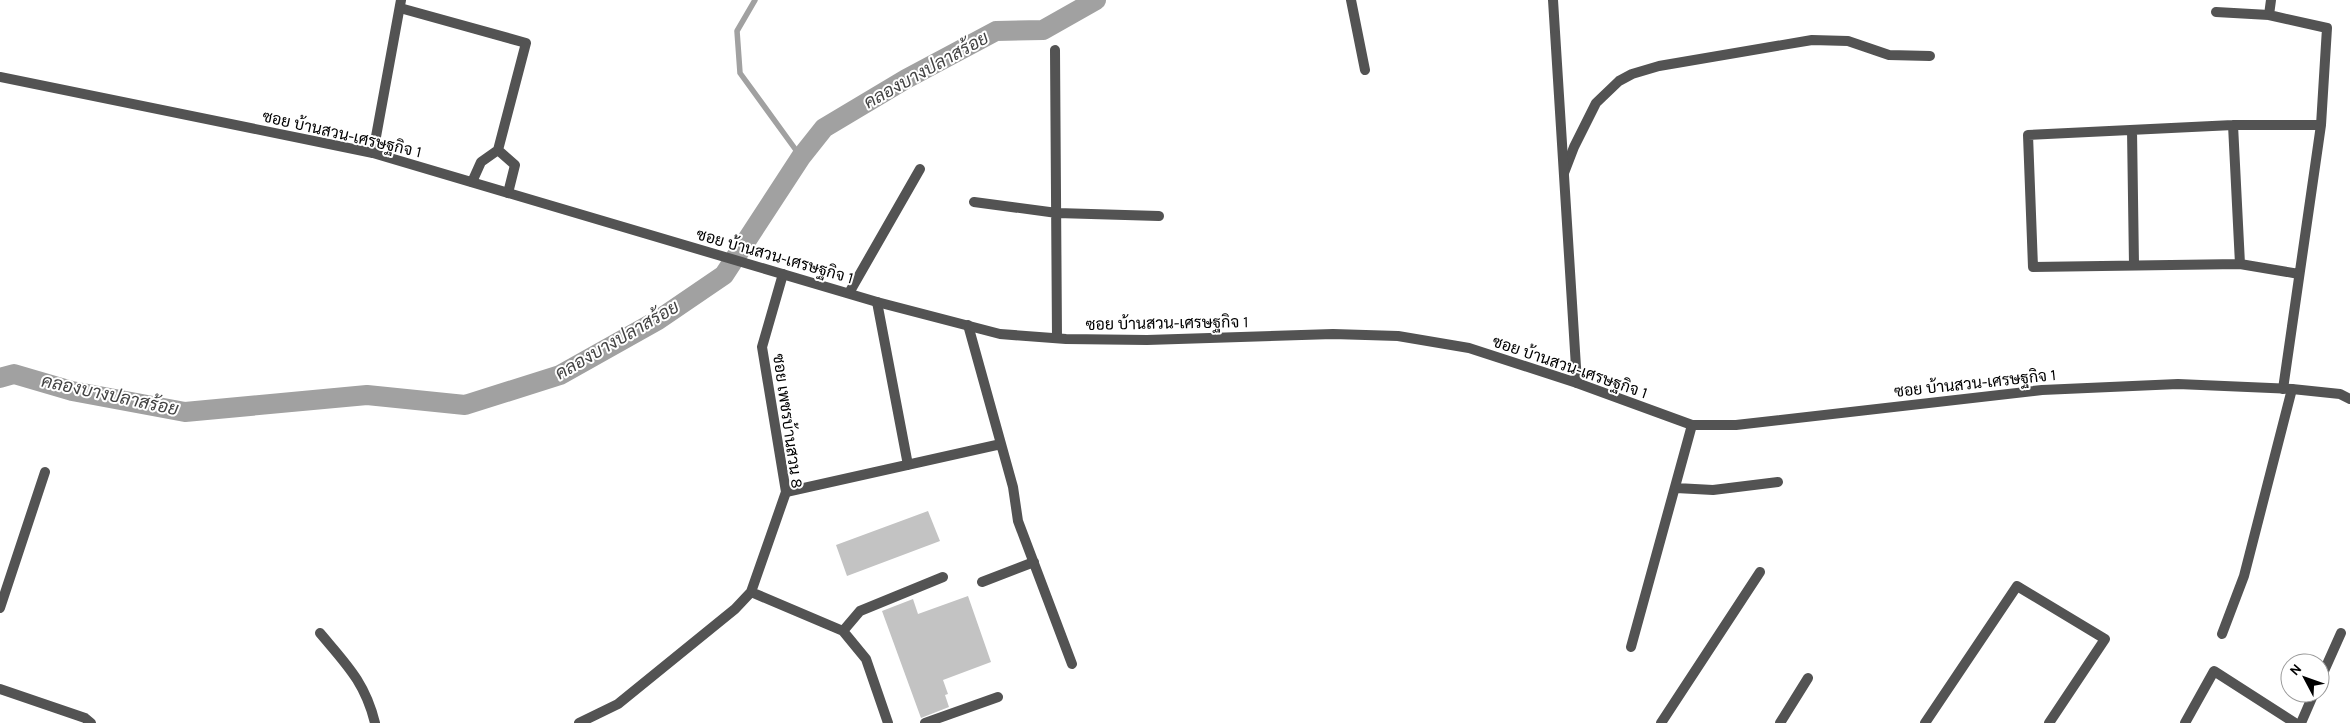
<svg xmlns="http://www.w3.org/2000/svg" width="2350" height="723" viewBox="0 0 2350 723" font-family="Karla,Sarabun,sans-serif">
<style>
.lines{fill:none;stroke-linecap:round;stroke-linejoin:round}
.stream{stroke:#a1a1a1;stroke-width:5.5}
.canal{stroke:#a1a1a1;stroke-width:20}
.building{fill:#c3c3c3}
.service{stroke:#535353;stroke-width:10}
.minor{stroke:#535353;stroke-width:10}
.tertiary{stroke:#535353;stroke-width:10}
.labels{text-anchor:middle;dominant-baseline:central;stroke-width:4;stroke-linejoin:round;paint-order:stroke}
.street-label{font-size:16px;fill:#000;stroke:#fff}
.water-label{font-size:18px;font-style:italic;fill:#424242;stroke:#fff}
</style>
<rect width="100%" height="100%" fill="#fff"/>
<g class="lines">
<!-- stream -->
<path class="stream" d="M 755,0 L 737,31 L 740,73 L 801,157"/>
<!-- canal -->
<path class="canal" d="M 0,378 L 14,374 L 72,391 L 185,412 L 367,395 L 465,405 L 560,375 L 658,320 L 724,275 L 801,157 L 824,128 L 906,79 L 996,31 L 1043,30 L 1096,0"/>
</g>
<!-- building -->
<path class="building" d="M 928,511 L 940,541 L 847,576 L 836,545 Z
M 968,596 L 991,662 L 943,680 L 948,694 L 945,695 L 949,707 L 921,718 L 882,611 L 913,599 L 918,614 Z"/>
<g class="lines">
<!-- service -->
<path class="service" d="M 400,8 L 526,43 L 498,150
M 1564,173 L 1574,147 L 1596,103 L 1619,81 L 1632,74 L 1659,66 L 1812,40 L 1848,41 L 1889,55 L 1930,56
M 472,182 L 481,162 L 498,150 L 515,165 L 508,193
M 849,293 L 920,169
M 877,302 L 908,465
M 968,325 L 1013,487 L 1018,521 L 1072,664
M 786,492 L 1001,444
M 982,582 L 1034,562
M 0,608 L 45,472
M 320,633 C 346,664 365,682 375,723"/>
<!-- minor -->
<path class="minor" d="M 1351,0 L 1365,70
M 1553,0 L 1577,383
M 2216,12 L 2269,15 L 2327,28 L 2321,125 L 2283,389
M 2269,15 L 2271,0
M 1055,50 L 1057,338
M 2233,125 L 2240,264
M 2132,130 L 2134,265
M 373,153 L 401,0
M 974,202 L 1057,213 L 1159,216
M 2299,274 L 2240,264 L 2033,267 L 2028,135 L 2233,125 L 2321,125
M 1676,488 L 1713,490 L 1778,482
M 751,592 L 843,631 L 860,611 L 943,577
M 843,631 L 866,659 L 888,723
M 2222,634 L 2244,576 L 2292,389
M 1631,647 L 1692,425
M 2320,680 L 2341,633
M 0,689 L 85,718 L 91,723
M 579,723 L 618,704 L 735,609 L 751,592 L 786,492 L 762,347 L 783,274
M 925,723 L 998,697
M 1661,723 L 1760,572
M 1780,723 L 1808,678
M 1925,723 L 2017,586 L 2105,639 L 2049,723
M 2185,723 L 2214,671 L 2295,723
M 2301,723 L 2314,693"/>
<!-- tertiary -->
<path class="tertiary" d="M 0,77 L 373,153 L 877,302 L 1000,334 L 1066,339 L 1147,340 L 1333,334 L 1398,336 L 1469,348 L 1577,383 L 1692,425 L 1736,425 L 2042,390 L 2178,384 L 2292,389 L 2340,394 L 2350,399"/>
</g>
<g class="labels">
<!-- street labels -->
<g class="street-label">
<text transform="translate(342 134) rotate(13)">ซอย บ้านสวน-เศรษฐกิจ 1</text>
<text transform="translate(775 256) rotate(16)">ซอย บ้านสวน-เศรษฐกิจ 1</text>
<text transform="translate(1167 323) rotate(-1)">ซอย บ้านสวน-เศรษฐกิจ 1</text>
<text transform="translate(1570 367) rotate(19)">ซอย บ้านสวน-เศรษฐกิจ 1</text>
<text transform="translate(1975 383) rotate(-6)">ซอย บ้านสวน-เศรษฐกิจ 1</text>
<text transform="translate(788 421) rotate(82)">ซอย เพชรบ้านสวน 8</text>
</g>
<!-- water labels -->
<g class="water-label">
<text transform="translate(926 70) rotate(-29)">คลองบางปลาสร้อย</text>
<text transform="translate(617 340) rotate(-30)">คลองบางปลาสร้อย</text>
<text transform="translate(110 395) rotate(12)">คลองบางปลาสร้อย</text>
</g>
</g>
<!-- north arrow -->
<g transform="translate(2305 678) rotate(311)"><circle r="24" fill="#ffffff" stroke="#999999"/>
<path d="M0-4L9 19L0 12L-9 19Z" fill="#000000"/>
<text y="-8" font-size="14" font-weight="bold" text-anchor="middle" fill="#000000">N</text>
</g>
</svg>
